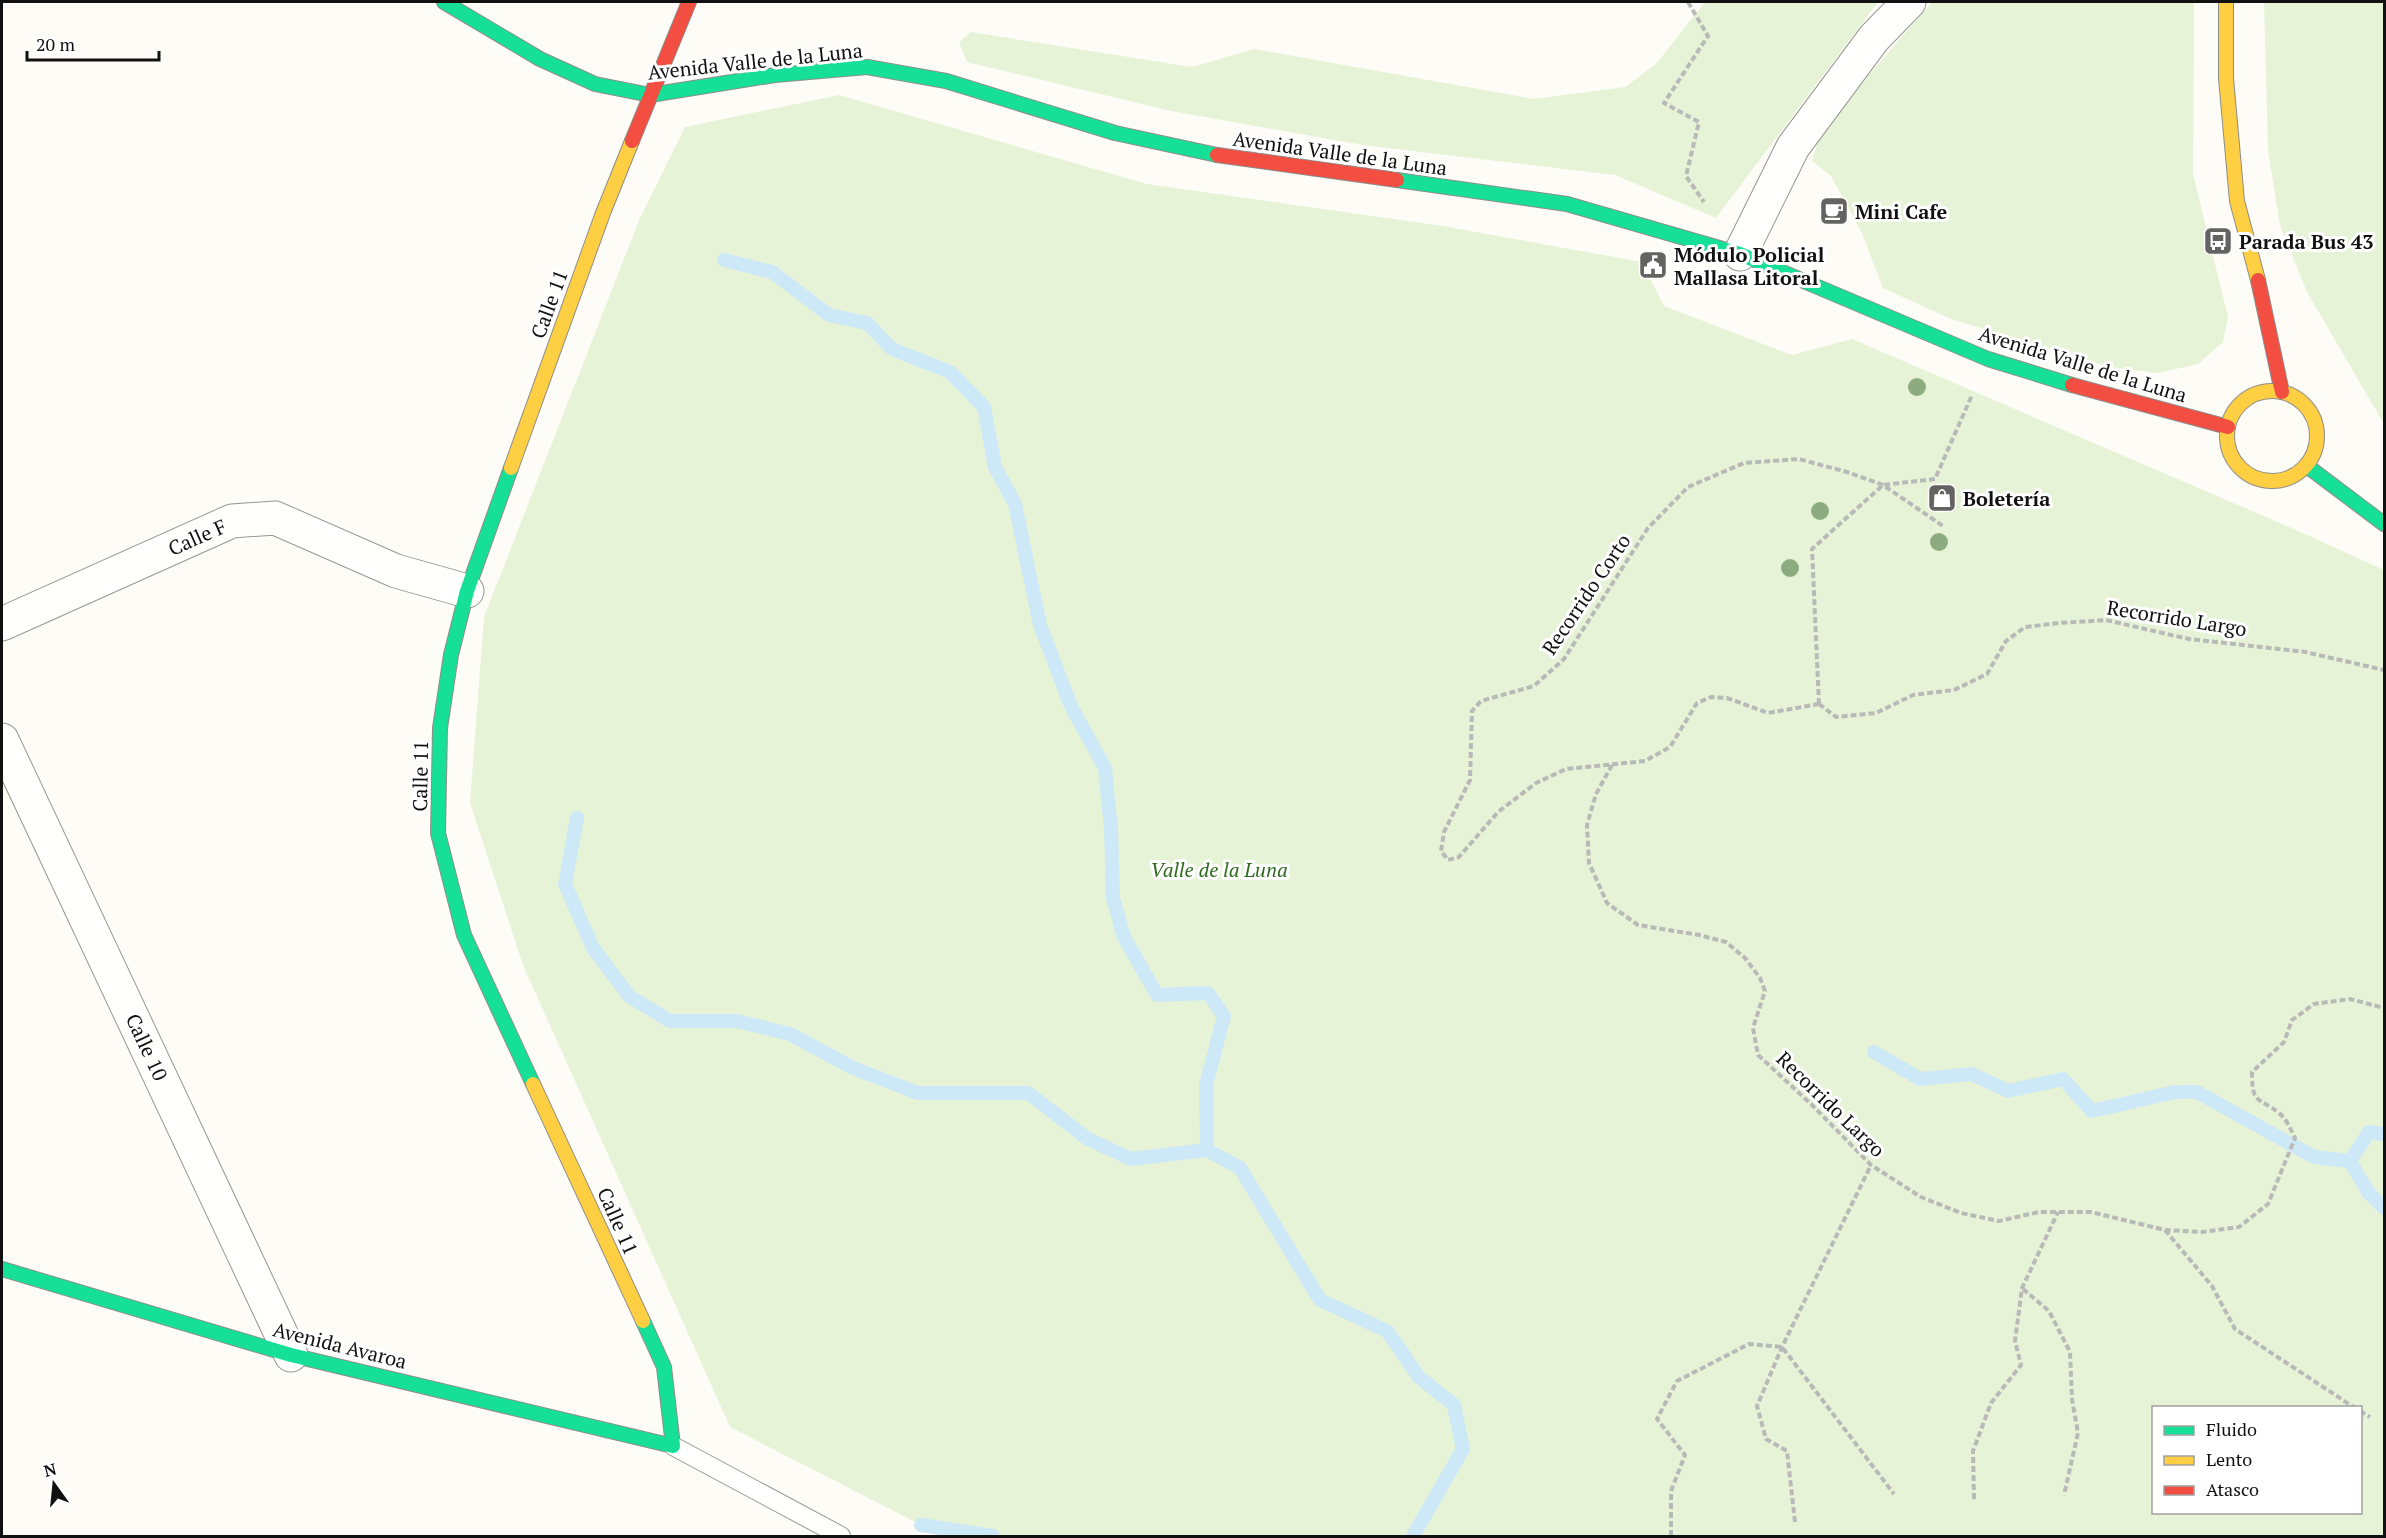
<svg xmlns="http://www.w3.org/2000/svg" width="2386" height="1538" viewBox="0 0 2386 1538" font-family="'PT Serif',serif">
<style>
.green{fill:#e7f3d7;fill-rule:evenodd}
.lines{fill:none;stroke-linecap:round;stroke-linejoin:round}
.stream{stroke:#cde8f7;stroke-width:14}
.lane-casing{stroke:#979795;stroke-width:20}
.street-casing{stroke:#979795;stroke-width:35}
.fast-casing{stroke:#8e8d8b;stroke-width:16}
.slow-casing{stroke:#8e8d8b;stroke-width:16}
.jam-casing{stroke:#8e8d8b;stroke-width:16}
.path{stroke:#b9b9b8;stroke-width:4;stroke-dasharray:6 3;stroke-linecap:butt}
.lane{stroke:#fffffe;stroke-width:18}
.street{stroke:#fffffe;stroke-width:33}
.fast{stroke:#16e098;stroke-width:14}
.slow{stroke:#ffcf43;stroke-width:14}
.jam{stroke:#f24e42;stroke-width:14}
.tree{fill:#8cac80}
.labels{text-anchor:middle;dominant-baseline:central;stroke-width:6;stroke-linejoin:round;paint-order:stroke}
.street-label{font-size:20px;fill:#111;stroke:#fff}
.poi-label{font-size:20px;font-weight:bold;fill:#111;stroke:#fff;text-anchor:start}
.park-label{font-size:20px;font-style:italic;fill:#2f6b1f;stroke:#fff}
</style>
<rect width="100%" height="100%" fill="#fdfcf7"/>
<!-- green -->
<path class="green" d="M 1705,2 L 1878,2 L 1716,218 L 1615,175 L 1363,145 L 1171,111 L 967,62 L 959,42 L 971,32 L 1192,67 L 1254,49 L 1534,99 L 1625,87 L 1656,64 Z
M 1932,2 L 2194,2 L 2193,174 L 2228,317 L 2223,342 L 2198,364 L 2158,373 L 2109,367 L 1951,319 L 1883,288 L 1861,231 L 1831,176 L 1812,161 L 1822,129 Z
M 2264,2 L 2384,2 L 2384,424 L 2307,292 L 2280,225 L 2268,151 Z
M 839,95 L 1147,184 L 1443,226 L 1642,262 L 1664,306 L 1792,355 L 1852,339 L 2294,529 L 2384,570 L 2384,1536 L 993,1536 L 921,1525 L 730,1427 L 523,965 L 470,803 L 484,617 L 640,218 L 685,127 ZM 2154,1408 L 2360,1408 L 2360,1512 L 2154,1512 Z"/>
<g class="lines">
<!-- stream -->
<path class="stream" d="M 724,260 L 772,272 L 829,315 L 867,323 L 892,349 L 950,372 L 984,407 L 995,467 L 1015,504 L 1040,625 L 1071,706 L 1105,768 L 1111,829 L 1113,898 L 1124,937 L 1157,995 L 1208,993 L 1224,1016 L 1206,1085 L 1207,1150 L 1240,1168 L 1320,1300 L 1387,1331 L 1419,1377 L 1454,1405 L 1463,1449 L 1413,1536
M 577,818 L 565,884 L 593,948 L 629,996 L 670,1021 L 737,1021 L 790,1034 L 853,1068 L 918,1093 L 1028,1093 L 1088,1139 L 1131,1159 L 1207,1150
M 1874,1052 L 1920,1079 L 1972,1074 L 2008,1091 L 2063,1079 L 2092,1111 L 2175,1092 L 2197,1092 L 2314,1157 L 2350,1161 L 2368,1192 L 2384,1208
M 2350,1161 L 2369,1132 L 2384,1134
M 921,1525 L 993,1536"/>
<!-- lane casing -->
<g class="lane-casing">
<path id="lane" d="M 673,1446 L 841,1536"/>
</g>
<!-- street casing -->
<g class="street-casing">
<path id="street" d="M 1740,254 L 1793,147 L 1874,38 L 1909,2
M 2,624 L 232,521 L 275,518 L 396,571 L 467,591
M 2,740 L 291,1355"/>
</g>
<!-- fast casing -->
<g class="fast-casing">
<path id="fast" d="M 444,2 L 540,59 L 595,84 L 650,95 L 775,75 L 867,67 L 946,81 L 1115,133 L 1217,155
M 1397,180 L 1567,204 L 1740,254 L 1988,359 L 2072,385
M 2307,466 L 2384,524
M 511,468 L 467,591 L 451,655 L 440,728 L 438,833 L 464,935 L 533,1084
M 2,1269 L 291,1355 L 673,1446 L 664,1367 L 643,1321"/>
</g>
<!-- slow casing -->
<g class="slow-casing">
<path id="slow" d="M 2226,2 L 2226,78 L 2237,201 L 2258,280
M2227 436a45 45 0 1 1 90 0a45 45 0 1 1-90 0Z
M 511,468 L 603,213 L 632,141
M 533,1084 L 643,1321"/>
</g>
<!-- jam casing -->
<g class="jam-casing">
<path id="jam" d="M 632,141 L 689,2
M 1217,155 L 1397,180
M 2258,280 L 2282,392
M 2072,385 L 2228,427"/>
</g>
<!-- path -->
<path class="path" d="M 1688,2 L 1708,36 L 1664,103 L 1699,122 L 1686,176 L 1704,202
M 1819,704 L 1768,713 L 1727,698 L 1711,697 L 1697,703 L 1670,747 L 1645,761 L 1566,769 L 1536,783 L 1498,812 L 1459,857 L 1448,860 L 1441,851 L 1444,832 L 1470,780 L 1472,711 L 1481,701 L 1534,686 L 1564,659 L 1648,528 L 1688,487 L 1744,463 L 1799,459 L 1847,472 L 1883,485 L 1943,526
M 1819,704 L 1836,717 L 1876,713 L 1913,695 L 1954,690 L 1987,674 L 2006,641 L 2025,627 L 2059,623 L 2106,620 L 2189,639 L 2305,652 L 2384,670
M 1819,704 L 1812,549 L 1883,485 L 1935,479 L 1972,395
M 1612,765 L 1596,794 L 1587,825 L 1589,863 L 1607,903 L 1638,925 L 1699,935 L 1726,942 L 1745,958 L 1760,978 L 1765,991 L 1753,1028 L 1758,1055 L 1811,1104 L 1871,1165 L 1921,1197 L 1961,1213 L 1999,1221 L 2039,1212 L 2091,1212 L 2165,1230 L 2202,1232 L 2239,1227 L 2268,1204 L 2295,1138 C 2291,1130 2286,1118 2279,1113 C 2258,1096 2252,1106 2252,1072 L 2284,1042 L 2292,1020 L 2314,1004 L 2350,999 L 2384,1008
M 2165,1230 L 2212,1286 L 2235,1329 L 2355,1408
M 2023,1289 L 2049,1311 L 2070,1352 L 2072,1399 L 2078,1433 L 2064,1495
M 2360,1411 L 2370,1417
M 1974,1499 L 1973,1451 L 1991,1403 L 2021,1365 L 2015,1341 L 2022,1288 L 2058,1212
M 1795,1522 L 1787,1451 L 1766,1439 L 1757,1406 L 1782,1347 L 1871,1165
M 1671,1536 L 1671,1491 L 1685,1455 L 1657,1419 L 1677,1381 L 1749,1344 L 1782,1347 L 1894,1494"/>
<!-- lane -->
<use href="#lane" class="lane"/>
<!-- street -->
<use href="#street" class="street"/>
<!-- fast -->
<use href="#fast" class="fast"/>
<!-- slow -->
<use href="#slow" class="slow"/>
<!-- jam -->
<use href="#jam" class="jam"/>
</g>
<!-- trees -->
<g class="tree">
<circle cx="1917" cy="387" r="9"/>
<circle cx="1820" cy="511" r="9"/>
<circle cx="1939" cy="542" r="9"/>
<circle cx="1790" cy="568" r="9"/>
</g>
<!-- icons -->
<defs>
<g id="cafe-square" transform="scale(1.5)"><rect x="-9" y="-9" width="18" height="18" rx="4" fill="#646362" stroke="#fff"/><path d="M-5.5-4.5H6V0H3Q3 3.5 0 3.5H-2.5Q-5.5 3.5-5.5 0ZM3-3.2v2h1.7v-2ZM-6 4.5H4V6H-6Z" fill="#fff"/></g>
<g id="bus-square" transform="scale(1.5)"><rect x="-9" y="-9" width="18" height="18" rx="4" fill="#646362" stroke="#fff"/><path d="M-5-6H5V4H4V6H2V4H-2V6H-4V4H-5ZM-3.5-4V0h7V-4ZM-3.5 1.2v1.5H-2V1.2ZM2 1.2v1.5H3.5V1.2Z" fill="#fff"/></g>
<g id="civic-square" transform="scale(1.5)"><rect x="-9" y="-9" width="18" height="18" rx="4" fill="#646362" stroke="#fff"/><path d="M-.6-6.5H3V-4.5H.6V-3L4-1V1h2V6H-6V1h2V-1L-.6-3ZM-1.2 2.5V6h2.4V2.5Z" fill="#fff"/></g>
<g id="shop-square" transform="scale(1.5)"><rect x="-9" y="-9" width="18" height="18" rx="4" fill="#646362" stroke="#fff"/><path d="M-5-2.5h2.3a2.7 3.5 0 0 1 5.4 0H5L5.5 6h-11ZM-1.5-2.5h3a1.5 2.3 0 0 0-3 0Z" fill="#fff"/></g>
</defs>
<g fill-rule="evenodd">
<use href="#cafe-square" x="1834" y="211"/>
<use href="#bus-square" x="2218" y="241"/>
<use href="#civic-square" x="1653" y="265"/>
<use href="#shop-square" x="1942" y="498"/>
</g>
<g class="labels">
<!-- street labels -->
<g class="street-label">
<text transform="translate(755 61) rotate(-6)">Avenida Valle de la Luna</text>
<text transform="translate(1340 153) rotate(8)">Avenida Valle de la Luna</text>
<text transform="translate(549 304) rotate(-70)">Calle 11</text>
<text transform="translate(2083 364) rotate(17)">Avenida Valle de la Luna</text>
<text transform="translate(197 537) rotate(-24)">Calle F</text>
<text transform="translate(1586 594) rotate(-56)">Recorrido Corto</text>
<text transform="translate(2177 618) rotate(9)">Recorrido Largo</text>
<text transform="translate(420 776) rotate(-89)">Calle 11</text>
<text transform="translate(147 1047) rotate(65)">Calle 10</text>
<text transform="translate(1831 1104) rotate(44)">Recorrido Largo</text>
<text transform="translate(618 1221) rotate(66)">Calle 11</text>
<text transform="translate(340 1345) rotate(14)">Avenida Avaroa</text>
</g>
<!-- poi labels -->
<g class="poi-label">
<text x="1855" y="211">Mini Cafe</text>
<text x="2239" y="241">Parada Bus 43</text>
<text x="1674" y="254">Módulo Policial<tspan x="1674" dy="23">Mallasa Litoral</tspan></text>
<text x="1963" y="498">Boletería</text>
</g>
<!-- park labels -->
<g class="park-label">
<text x="1219" y="869">Valle de la Luna</text>
</g>
</g>
<!-- border -->
<rect width="2386" height="1538" fill="none" stroke="#111111" stroke-width="6"/>
<!-- legend -->
<rect x="2152" y="1406" width="210" height="108" fill="#ffffff" stroke="#a0a0a0" stroke-width="1.5"/>
<rect x="2164" y="1426" width="30" height="9" fill="#16e098" stroke="#a0a0a0" stroke-width="1.5"/>
<text x="2206" y="1436" font-size="18" fill="#111111">Fluido</text>
<rect x="2164" y="1456" width="30" height="9" fill="#ffcf43" stroke="#a0a0a0" stroke-width="1.5"/>
<text x="2206" y="1466" font-size="18" fill="#111111">Lento</text>
<rect x="2164" y="1486" width="30" height="9" fill="#f24e42" stroke="#a0a0a0" stroke-width="1.5"/>
<text x="2206" y="1496" font-size="18" fill="#111111">Atasco</text>
<!-- north arrow -->
<g transform="translate(54 1484) rotate(345)" stroke="#ffffff" stroke-width="4.5" paint-order="stroke">
<path d="M0-4.5L10 22L0 15L-10 22Z" fill="#111111"/>
<text y="-9" font-size="16" font-weight="bold" text-anchor="middle" fill="#111111">N</text>
</g>
<!-- scale -->
<path d="M27 51v9h132v-9" fill="none" stroke="#111111" stroke-width="3"/>
<text x="36" y="51" font-size="18" fill="#111111" stroke="#ffffff" stroke-width="4.5" paint-order="stroke">20 m</text>
</svg>
